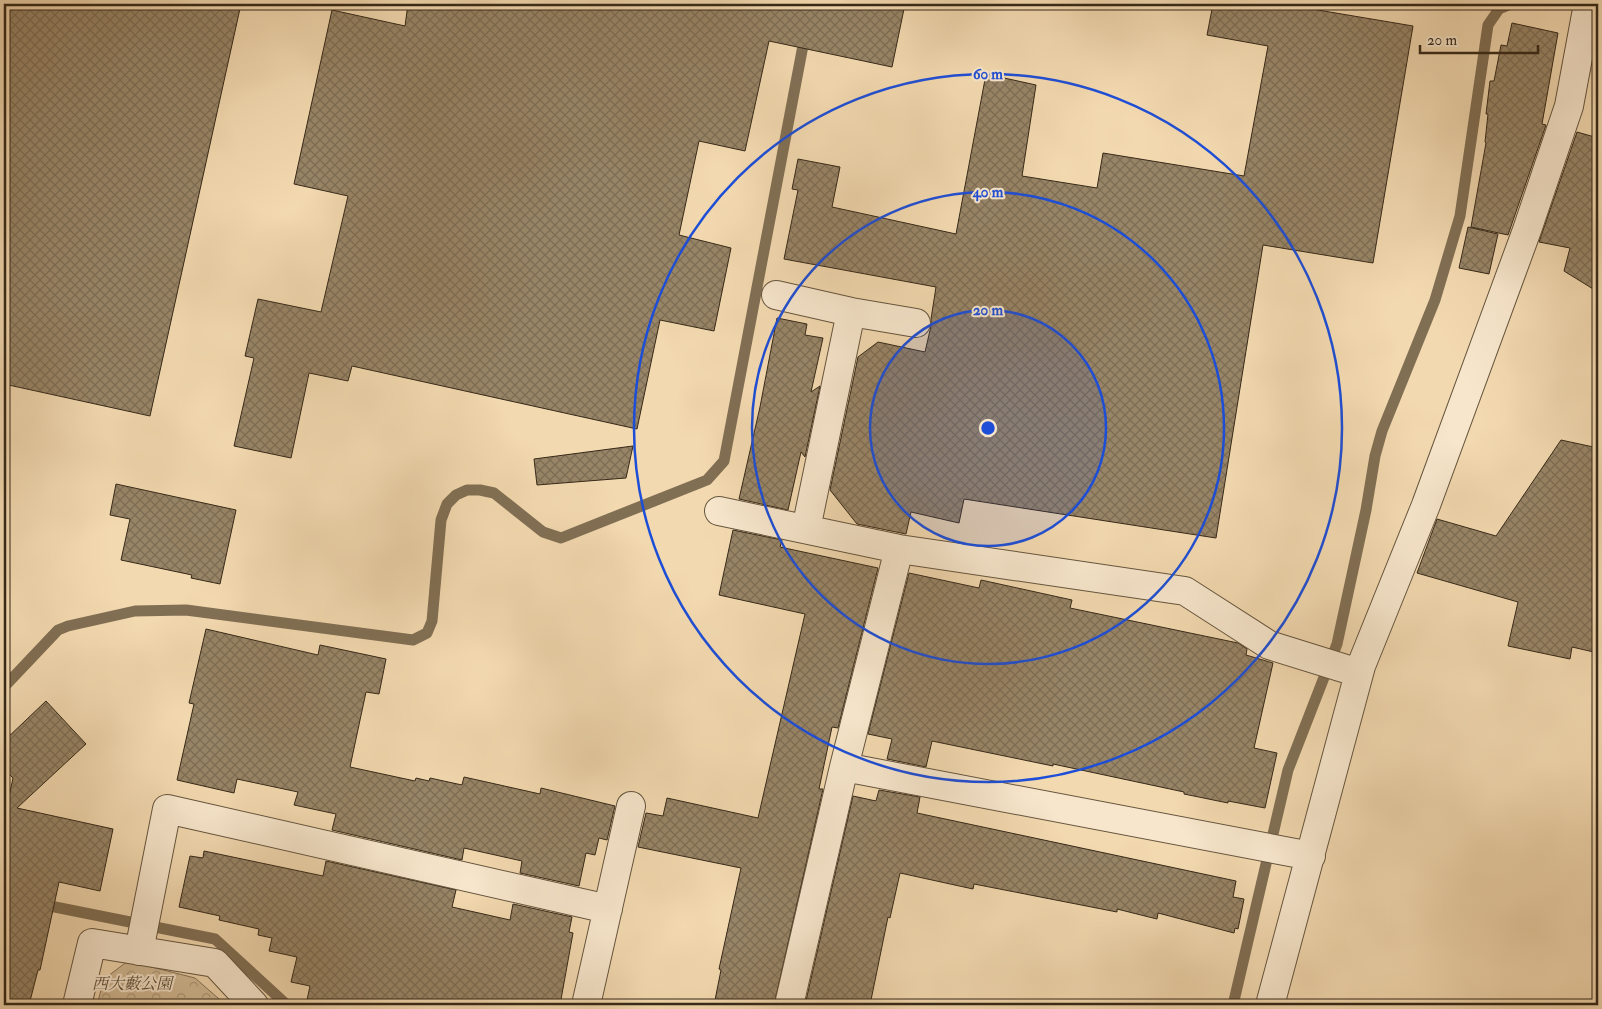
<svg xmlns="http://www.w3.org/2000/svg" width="1602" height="1009" viewBox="0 0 1602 1009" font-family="'IM FELL Double Pica','Noto Serif JP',serif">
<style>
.park{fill:url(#park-crowns);stroke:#847257}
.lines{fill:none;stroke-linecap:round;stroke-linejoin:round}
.stream{stroke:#816f54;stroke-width:11}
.building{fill:url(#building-cross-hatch);stroke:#362918}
.street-casing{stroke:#65553e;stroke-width:30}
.street{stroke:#f7e6cc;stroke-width:28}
.ring{fill:none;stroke:#1d4ed8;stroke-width:2.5}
.labels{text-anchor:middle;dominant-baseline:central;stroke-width:4;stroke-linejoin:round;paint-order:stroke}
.park-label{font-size:16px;font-style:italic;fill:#5d4e38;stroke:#f7e6cc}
.centre{fill:#1d4ed8;stroke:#f7e6cc;stroke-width:2.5}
.ring-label{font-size:15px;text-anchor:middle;font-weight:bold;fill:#1d4ed8;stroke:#f7e6cc;stroke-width:4;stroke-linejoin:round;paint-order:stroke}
</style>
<defs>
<pattern id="park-crowns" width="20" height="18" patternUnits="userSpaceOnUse" patternTransform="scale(1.25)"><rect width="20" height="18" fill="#d3bb96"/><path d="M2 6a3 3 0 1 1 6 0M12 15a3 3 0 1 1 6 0" fill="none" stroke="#ac9879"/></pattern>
<pattern id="building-cross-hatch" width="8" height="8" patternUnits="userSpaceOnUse" patternTransform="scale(1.25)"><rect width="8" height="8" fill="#988567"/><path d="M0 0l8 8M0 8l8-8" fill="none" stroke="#7d6d54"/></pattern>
</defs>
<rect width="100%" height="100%" fill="#f3d9b0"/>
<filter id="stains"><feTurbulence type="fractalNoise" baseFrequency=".004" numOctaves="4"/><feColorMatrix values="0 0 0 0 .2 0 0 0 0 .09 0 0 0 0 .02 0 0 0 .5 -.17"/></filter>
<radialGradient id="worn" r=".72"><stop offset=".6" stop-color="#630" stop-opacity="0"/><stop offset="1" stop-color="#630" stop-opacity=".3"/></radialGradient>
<!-- park -->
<path class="park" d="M 128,961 L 195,978 L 226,1005 L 97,1005 L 104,979 Z"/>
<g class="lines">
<!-- stream -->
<path class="stream" d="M 4,687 L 58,630 L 68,626 L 135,611 L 186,610 L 413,640 L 427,633 L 432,621 L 441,520 L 447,504 L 456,495 L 467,490 L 480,490 L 494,493 L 543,532 L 561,538 L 707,480 L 724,461 L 805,35
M 40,904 L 215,939 L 287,1005
M 1233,1005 L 1288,770 L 1337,644 L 1366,510 L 1375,456 L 1382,431 L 1435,300 L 1460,216 L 1488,25 L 1499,9 L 1511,4"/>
</g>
<!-- building -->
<path class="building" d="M 4,4 L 241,4 L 150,416 L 4,384 Z
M 408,4 L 905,4 L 892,67 L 769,41 L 745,151 L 699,141 L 679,235 L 731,248 L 714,331 L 660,320 L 637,429 L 352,366 L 348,381 L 309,373 L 291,458 L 234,446 L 254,358 L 245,356 L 258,299 L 321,312 L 348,196 L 294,184 L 332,10 L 405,26 Z
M 1213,4 L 1307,4 L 1306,8 L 1413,26 L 1373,263 L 1263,245 L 1216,538 L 964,499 L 959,523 L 911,512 L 906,534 L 857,524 L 830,490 L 858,357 L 878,342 L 925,352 L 931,326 L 931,319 L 936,287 L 784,259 L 798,190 L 792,189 L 798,159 L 840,167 L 832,207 L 956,234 L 986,74 L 1036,85 L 1022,176 L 1097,188 L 1103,153 L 1244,176 L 1268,46 L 1207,35 Z
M 1512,23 L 1558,33 L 1542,124 L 1546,125 L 1508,235 L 1471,227 L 1486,143 L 1485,142 L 1488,114 L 1486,114 L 1490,81 L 1494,81 L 1501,45 L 1507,46 Z
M 1577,132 L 1598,138 L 1598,292 L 1564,271 L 1570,248 L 1539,242 Z
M 1468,227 L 1498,234 L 1489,274 L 1459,268 Z
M 777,318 L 807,324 L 805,335 L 823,338 L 811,392 L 820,386 L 805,457 L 801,452 L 788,510 L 739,499 L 760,407 Z
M 1561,440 L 1598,448 L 1598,653 L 1572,647 L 1570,659 L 1508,646 L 1518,602 L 1417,573 L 1437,519 L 1496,536 Z
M 633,446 L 626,478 L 537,485 L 534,459 Z
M 116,484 L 236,510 L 220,584 L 191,578 L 192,575 L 121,560 L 130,519 L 110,515 Z
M 733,530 L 782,540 L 780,547 L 878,568 L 838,728 L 832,727 L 819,789 L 823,789 L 774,1005 L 714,1005 L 721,970 L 719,969 L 741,868 L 638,847 L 646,813 L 663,816 L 667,798 L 758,818 L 805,614 L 719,595 Z
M 909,573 L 979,588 L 981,580 L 1072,600 L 1070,608 L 1238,643 L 1247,649 L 1246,655 L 1273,663 L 1254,748 L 1277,753 L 1265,808 L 1228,801 L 1228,803 L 1184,794 L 1184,792 L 1053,764 L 1053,766 L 932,741 L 926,767 L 887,759 L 892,739 L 868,734 Z
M 206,629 L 318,655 L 320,645 L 386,659 L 379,694 L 366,692 L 350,767 L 415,781 L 416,778 L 429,781 L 430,778 L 462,785 L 464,777 L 540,794 L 541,788 L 615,806 L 607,840 L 599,838 L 595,855 L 586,853 L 579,886 L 520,873 L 522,861 L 464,848 L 462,860 L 332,830 L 336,814 L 294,805 L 298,792 L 237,779 L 234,793 L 177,780 L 194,704 L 189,703 Z
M 46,701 L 86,744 L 17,808 L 113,829 L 100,891 L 59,882 L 40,970 L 38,970 L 29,1005 L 4,1005 L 4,805 L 7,806 L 13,778 L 4,769 L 4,741 Z
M 879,790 L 920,797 L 917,813 L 1236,881 L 1233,897 L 1244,899 L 1238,929 L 1235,928 L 1234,933 L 1158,913 L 1157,919 L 1117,909 L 1117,912 L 974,884 L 973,889 L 900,873 L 890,918 L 888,917 L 870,1005 L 805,1005 L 853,796 L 876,801 Z
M 204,851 L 323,876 L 326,861 L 456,890 L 452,907 L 510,920 L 513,904 L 572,917 L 569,932 L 573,933 L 560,1005 L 330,1005 L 307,1000 L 310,986 L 291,982 L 297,957 L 269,951 L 272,938 L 258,935 L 259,929 L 219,920 L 220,916 L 179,907 L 190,856 L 203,858 Z"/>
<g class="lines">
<!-- street casing -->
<g class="street-casing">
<path id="street" d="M 776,295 L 851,312 L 806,529
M 851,312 L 916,323
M 719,511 L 899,549 L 1185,591 L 1269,645 L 1359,673
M 844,767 L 1311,856
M 139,951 L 167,809 L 608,909
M 77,1005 L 92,943 L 215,963 L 254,1005
M 586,1005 L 631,806
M 789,1005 L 844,767 L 899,549
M 1270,1005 L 1361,666 L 1426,505 L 1527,230 L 1569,106 L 1588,4"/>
</g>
<!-- street -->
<use href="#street" class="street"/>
</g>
<!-- distance rings -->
<circle cx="988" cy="428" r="118" fill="#1d4ed8" fill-opacity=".12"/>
<g class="ring">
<circle cx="988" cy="428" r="118"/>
<circle cx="988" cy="428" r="236"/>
<circle cx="988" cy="428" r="354"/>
</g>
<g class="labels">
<!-- park labels -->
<g class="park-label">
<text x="132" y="984">西大藪公園</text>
</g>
</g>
<circle cx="988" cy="428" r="8" class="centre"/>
<g class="ring-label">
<text x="988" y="79">60 m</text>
<text x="988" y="197">40 m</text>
<text x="988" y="315">20 m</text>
</g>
<!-- margin -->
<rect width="1602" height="1009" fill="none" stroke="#f3d9b0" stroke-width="20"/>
<rect x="5" y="5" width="1592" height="999" fill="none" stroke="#362918" stroke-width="2.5"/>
<rect x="10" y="10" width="1582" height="989" fill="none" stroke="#362918"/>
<!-- scale -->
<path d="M1420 45v8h118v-8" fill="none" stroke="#362918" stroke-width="2.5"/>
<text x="1427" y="45" font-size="15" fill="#362918" stroke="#f7e6cc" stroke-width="4" paint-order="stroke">20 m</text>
<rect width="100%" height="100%" filter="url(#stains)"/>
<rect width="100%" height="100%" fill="url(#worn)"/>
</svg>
